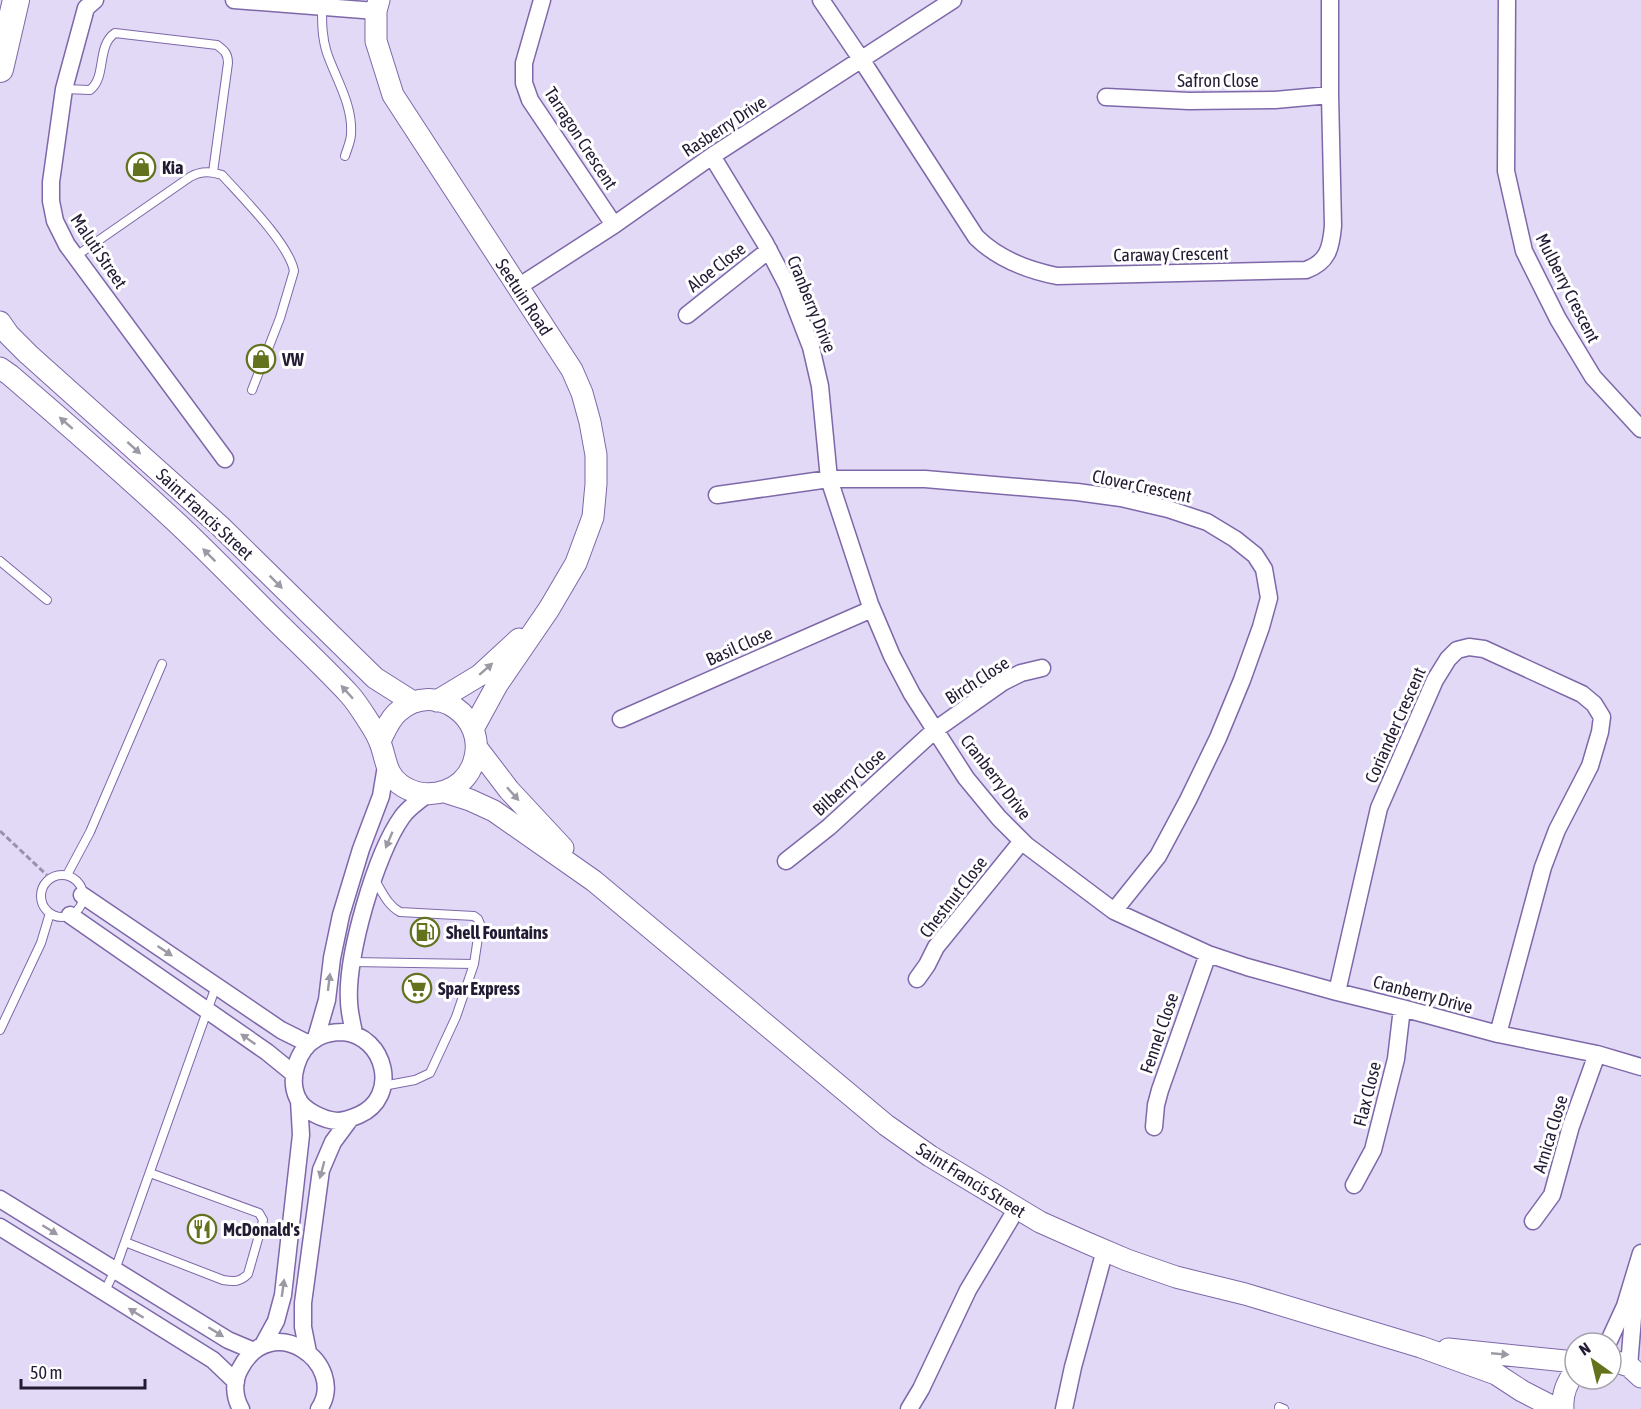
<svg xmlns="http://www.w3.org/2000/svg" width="1641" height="1409" viewBox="0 0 1641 1409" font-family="'Asap Condensed',sans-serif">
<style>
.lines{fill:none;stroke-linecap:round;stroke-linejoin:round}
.service-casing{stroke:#7e68a9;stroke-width:10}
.minor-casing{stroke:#7e68a9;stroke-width:19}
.tertiary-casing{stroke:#7e68a9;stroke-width:23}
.primary-casing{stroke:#7e68a9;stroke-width:28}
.path{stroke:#9a91ad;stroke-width:3;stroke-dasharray:6 3;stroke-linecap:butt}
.service{stroke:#fff;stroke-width:8}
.minor{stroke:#fff;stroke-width:16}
.tertiary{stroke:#fff;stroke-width:21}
.primary{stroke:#fff;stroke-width:26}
.oneway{fill:#9c98a4}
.labels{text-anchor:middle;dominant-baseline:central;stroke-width:6;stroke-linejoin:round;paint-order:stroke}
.street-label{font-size:18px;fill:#231a34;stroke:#fff}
.poi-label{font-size:18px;font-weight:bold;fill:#231a34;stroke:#fff;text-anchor:start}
</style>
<rect width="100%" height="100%" fill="#e2d9f6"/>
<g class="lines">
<!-- service casing -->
<g class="service-casing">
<path id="service" d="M 322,7 C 322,23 322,38 327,53 C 336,79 353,105 351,134 C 351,141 347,149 345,156
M 64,89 L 90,90 C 107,77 96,46 115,33 L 217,45 C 225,51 228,54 228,63 L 213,172
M 76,256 L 190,177 C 200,171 211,171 222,175 C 242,197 289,244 294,271 L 280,318 L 252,390
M 0,561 L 47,600
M 67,875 L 90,832 L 162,664
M41 896a21 21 0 1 1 42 0a21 21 0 1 1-42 0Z
M 374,879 C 382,891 387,905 400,912 L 474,916 L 478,919 L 480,924 L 474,964 L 456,1017 L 430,1073 L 415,1080 L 383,1086
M 352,962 L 474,964
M 0,1030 L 41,943 L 50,913
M 125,1242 L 223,1280 C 234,1282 240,1282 248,1274 L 262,1225 L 263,1220 L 259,1213 L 150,1173
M 104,1293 L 115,1270 L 216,986
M 1279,1407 L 1284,1409"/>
</g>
<!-- minor casing -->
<g class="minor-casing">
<path id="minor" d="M 95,0 L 86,8 L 64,89 L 51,182 L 51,201 L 55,221 L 67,245 L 225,459
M 234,0 L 376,11
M 542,0 L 524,63 L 524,83 L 530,100 L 614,225
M 821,0 L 861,59 L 976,237 C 998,259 1027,270 1057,276 L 1306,270 C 1328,262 1331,248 1333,226 L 1330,95 L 1330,0
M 1507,0 L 1506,171 L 1524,251 L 1558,319 L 1593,377 L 1641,429
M 1106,97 L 1189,101 L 1275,100 L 1330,95
M 712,156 L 765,243 L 787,285 L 811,347 L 820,386 L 829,479 L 870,604 L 892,656 L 912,694 L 966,778 L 999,818 L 1026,845 L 1114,911 L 1208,954 L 1247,967 L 1337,992 L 1402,1008 L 1498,1034 L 1597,1054 L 1641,1067
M 518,287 L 614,225 L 712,156 L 953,0
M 687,315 L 769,250
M 717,495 L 829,479 L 925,479 L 1077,492 L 1121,498 L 1168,509 L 1207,522 L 1235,539 L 1255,555 L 1264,569 L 1269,598 L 1261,627 L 1242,680 L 1218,738 L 1188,800 L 1158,856 L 1114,911
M 621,719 L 872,609
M 786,861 L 829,827 L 935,730 L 1003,682 L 1021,673 L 1042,668
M 82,895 L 281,1030 L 309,1044
M 70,915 L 267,1052 L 294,1074
M 917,979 L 927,965 L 936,947 L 1022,841
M 1337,992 L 1379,808 L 1435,680 L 1448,659 L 1457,650 L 1469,647 L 1484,649 L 1582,694 L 1594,704 L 1602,717 L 1600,732 L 1590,766 L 1557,830 L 1543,867 L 1498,1034
M 343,1032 C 386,1036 400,1097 359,1115 C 352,1118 345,1121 337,1121 C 324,1120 304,1111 298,1099 C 288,1079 297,1049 317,1038 C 325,1033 334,1032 343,1032 Z
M 354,1033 C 352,1022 349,1011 349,1001 C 346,956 376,853 402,817 C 408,808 418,802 426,795
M 316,1038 L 327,1000 L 332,958 L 341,915 L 361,849 L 381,796 L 386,766
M 1154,1127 L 1156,1105 L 1160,1090 L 1208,954
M 1354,1185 L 1373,1150 L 1396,1059 L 1402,1008
M 0,1199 L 228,1340 L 254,1351
M 1533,1221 L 1552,1195 L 1571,1126 L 1597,1054
M 0,1227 L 213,1360 L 236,1382
M 264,1343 L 276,1321 L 283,1295 L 301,1135 L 299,1100
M 1608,1343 L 1625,1306 L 1641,1253
M 308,1352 L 303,1327 L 303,1303 L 321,1170 L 333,1142 L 350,1119
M 1629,1366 L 1637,1269
M 241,1409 C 234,1397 233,1381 240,1369 C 271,1308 349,1364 319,1409
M 909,1409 L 921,1389 L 968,1290 L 1017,1208
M 1064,1409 L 1073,1367 L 1105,1250"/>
</g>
<!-- tertiary casing -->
<g class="tertiary-casing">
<path id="tertiary" d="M 379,0 L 376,11 L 376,41 L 393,95 L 572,370 L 582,393 L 590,422 L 596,455 L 596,484 L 593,517 L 576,563 L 549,609 L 497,685 L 473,729
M 0,322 L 9,335 L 28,354 L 220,526 L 375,678 L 413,702
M 0,368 L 10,375 C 66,423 122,472 176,522 C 208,552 239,584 270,615 C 296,641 324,667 350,695 C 357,703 375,730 379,740 C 387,758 384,775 404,787 C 430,802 465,791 474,761 C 488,717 435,680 399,711 C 390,718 385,731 380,741
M 437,701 L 480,675 L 519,639
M 477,748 L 509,790 L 563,848
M 445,792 L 470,800 L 494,811 L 594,881 L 886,1125 L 930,1156 L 1040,1222 L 1085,1242 L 1127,1260 L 1176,1277 L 1245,1294 L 1421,1347 L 1496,1374 L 1522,1391 L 1557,1409
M 1448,1349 L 1575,1362
M 1611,1360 L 1629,1366 L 1641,1377
M 1563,1409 C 1562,1395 1566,1383 1575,1372"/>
</g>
<!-- primary casing -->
<g class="primary-casing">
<path id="primary" d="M 0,69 L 16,0"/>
</g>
<!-- path -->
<path class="path" d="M 0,831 L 50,878"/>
<!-- service -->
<use href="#service" class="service"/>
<!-- minor -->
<use href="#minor" class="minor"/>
<!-- tertiary -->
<use href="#tertiary" class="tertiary"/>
<!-- primary -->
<use href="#primary" class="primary"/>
</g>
<!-- one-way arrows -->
<defs><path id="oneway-solid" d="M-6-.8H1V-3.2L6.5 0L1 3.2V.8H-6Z" transform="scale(1.5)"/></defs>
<g class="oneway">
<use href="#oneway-solid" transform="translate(66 423) rotate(-139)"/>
<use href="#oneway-solid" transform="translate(134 448) rotate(42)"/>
<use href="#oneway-solid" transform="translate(209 555) rotate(-135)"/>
<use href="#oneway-solid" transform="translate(276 582) rotate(45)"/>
<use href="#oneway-solid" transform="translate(486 669) rotate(-41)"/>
<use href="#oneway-solid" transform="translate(347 692) rotate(-132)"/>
<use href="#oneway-solid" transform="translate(513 794) rotate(48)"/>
<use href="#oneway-solid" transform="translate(389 840) rotate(113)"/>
<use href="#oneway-solid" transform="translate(165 951) rotate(34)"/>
<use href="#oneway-solid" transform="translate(329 982) rotate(-83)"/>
<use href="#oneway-solid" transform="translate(248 1039) rotate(-145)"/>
<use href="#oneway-solid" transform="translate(322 1170) rotate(105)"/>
<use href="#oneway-solid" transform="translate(50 1230) rotate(32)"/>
<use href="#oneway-solid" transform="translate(283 1288) rotate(-82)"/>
<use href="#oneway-solid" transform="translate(136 1313) rotate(-148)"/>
<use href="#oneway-solid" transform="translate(216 1332) rotate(32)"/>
<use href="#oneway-solid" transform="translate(1500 1354) rotate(5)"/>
</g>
<!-- icons -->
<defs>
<g id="shop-ring" transform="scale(1.5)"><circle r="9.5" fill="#fff" stroke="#63721d" stroke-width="1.5"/><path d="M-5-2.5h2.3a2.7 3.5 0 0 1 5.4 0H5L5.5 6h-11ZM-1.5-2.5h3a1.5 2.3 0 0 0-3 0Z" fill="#63721d"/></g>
<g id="fuel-ring" transform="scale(1.5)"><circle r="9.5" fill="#fff" stroke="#63721d" stroke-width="1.5"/><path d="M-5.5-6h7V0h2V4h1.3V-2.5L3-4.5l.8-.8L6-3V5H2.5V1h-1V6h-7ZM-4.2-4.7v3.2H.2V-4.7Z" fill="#63721d"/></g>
<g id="supermarket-ring" transform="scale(1.5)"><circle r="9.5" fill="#fff" stroke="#63721d" stroke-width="1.5"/><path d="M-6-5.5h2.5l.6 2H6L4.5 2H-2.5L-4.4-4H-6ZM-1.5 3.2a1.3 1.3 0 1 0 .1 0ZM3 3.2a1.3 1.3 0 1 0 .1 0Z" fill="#63721d"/></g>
<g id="restaurant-ring" transform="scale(1.5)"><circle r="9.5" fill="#fff" stroke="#63721d" stroke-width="1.5"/><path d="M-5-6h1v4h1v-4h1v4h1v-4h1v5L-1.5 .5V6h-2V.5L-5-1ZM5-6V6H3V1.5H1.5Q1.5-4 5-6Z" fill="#63721d"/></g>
</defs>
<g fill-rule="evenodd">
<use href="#shop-ring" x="141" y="167"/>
<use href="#shop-ring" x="261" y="359"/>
<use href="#fuel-ring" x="425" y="932"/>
<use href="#supermarket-ring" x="417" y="988"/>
<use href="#restaurant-ring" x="202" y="1229"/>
</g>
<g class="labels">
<!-- street labels -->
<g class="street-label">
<text x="1218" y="80">Safron Close</text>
<text transform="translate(724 126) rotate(-33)">Rasberry Drive</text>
<text transform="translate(581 138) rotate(57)">Tarragon Crescent</text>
<text transform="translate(99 251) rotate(56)">Maluti Street</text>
<text transform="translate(1171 254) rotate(-1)">Caraway Crescent</text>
<text transform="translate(716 267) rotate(-38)">Aloe Close</text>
<text transform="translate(1568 288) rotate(63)">Mulberry Crescent</text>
<text transform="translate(524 297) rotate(57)">Seetuin Road</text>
<text transform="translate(812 304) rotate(68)">Cranberry Drive</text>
<text transform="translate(1142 486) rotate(12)">Clover Crescent</text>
<text transform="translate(205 514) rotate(43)">Saint Francis Street</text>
<text transform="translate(739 646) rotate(-24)">Basil Close</text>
<text transform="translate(977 680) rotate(-33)">Birch Close</text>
<text transform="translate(1395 725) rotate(-66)">Coriander Crescent</text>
<text transform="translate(996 777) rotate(52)">Cranberry Drive</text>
<text transform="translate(849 782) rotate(-42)">Bilberry Close</text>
<text transform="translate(953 897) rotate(-52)">Chestnut Close</text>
<text transform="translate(1423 994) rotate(15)">Cranberry Drive</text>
<text transform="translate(1159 1033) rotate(-71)">Fennel Close</text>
<text transform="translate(1367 1094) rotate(-76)">Flax Close</text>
<text transform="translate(1550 1134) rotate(-73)">Arnica Close</text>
<text transform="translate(971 1180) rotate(32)">Saint Francis Street</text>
</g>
<!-- poi labels -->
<g class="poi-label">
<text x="162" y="167">Kia</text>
<text x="282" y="359">VW</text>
<text x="446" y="932">Shell Fountains</text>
<text x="438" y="988">Spar Express</text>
<text x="223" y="1229">McDonald's</text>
</g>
</g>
<!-- north arrow -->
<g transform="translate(1593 1361) rotate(326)"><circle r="28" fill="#ffffff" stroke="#a7a3ae" stroke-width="1.5"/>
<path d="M0-4.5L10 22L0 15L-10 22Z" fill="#63721d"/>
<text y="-9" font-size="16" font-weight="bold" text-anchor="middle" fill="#231a34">N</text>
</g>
<!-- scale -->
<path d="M21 1379v9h124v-9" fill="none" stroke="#231a34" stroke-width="3"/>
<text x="30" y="1379" font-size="18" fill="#231a34" stroke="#ffffff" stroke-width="4.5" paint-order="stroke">50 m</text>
</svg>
